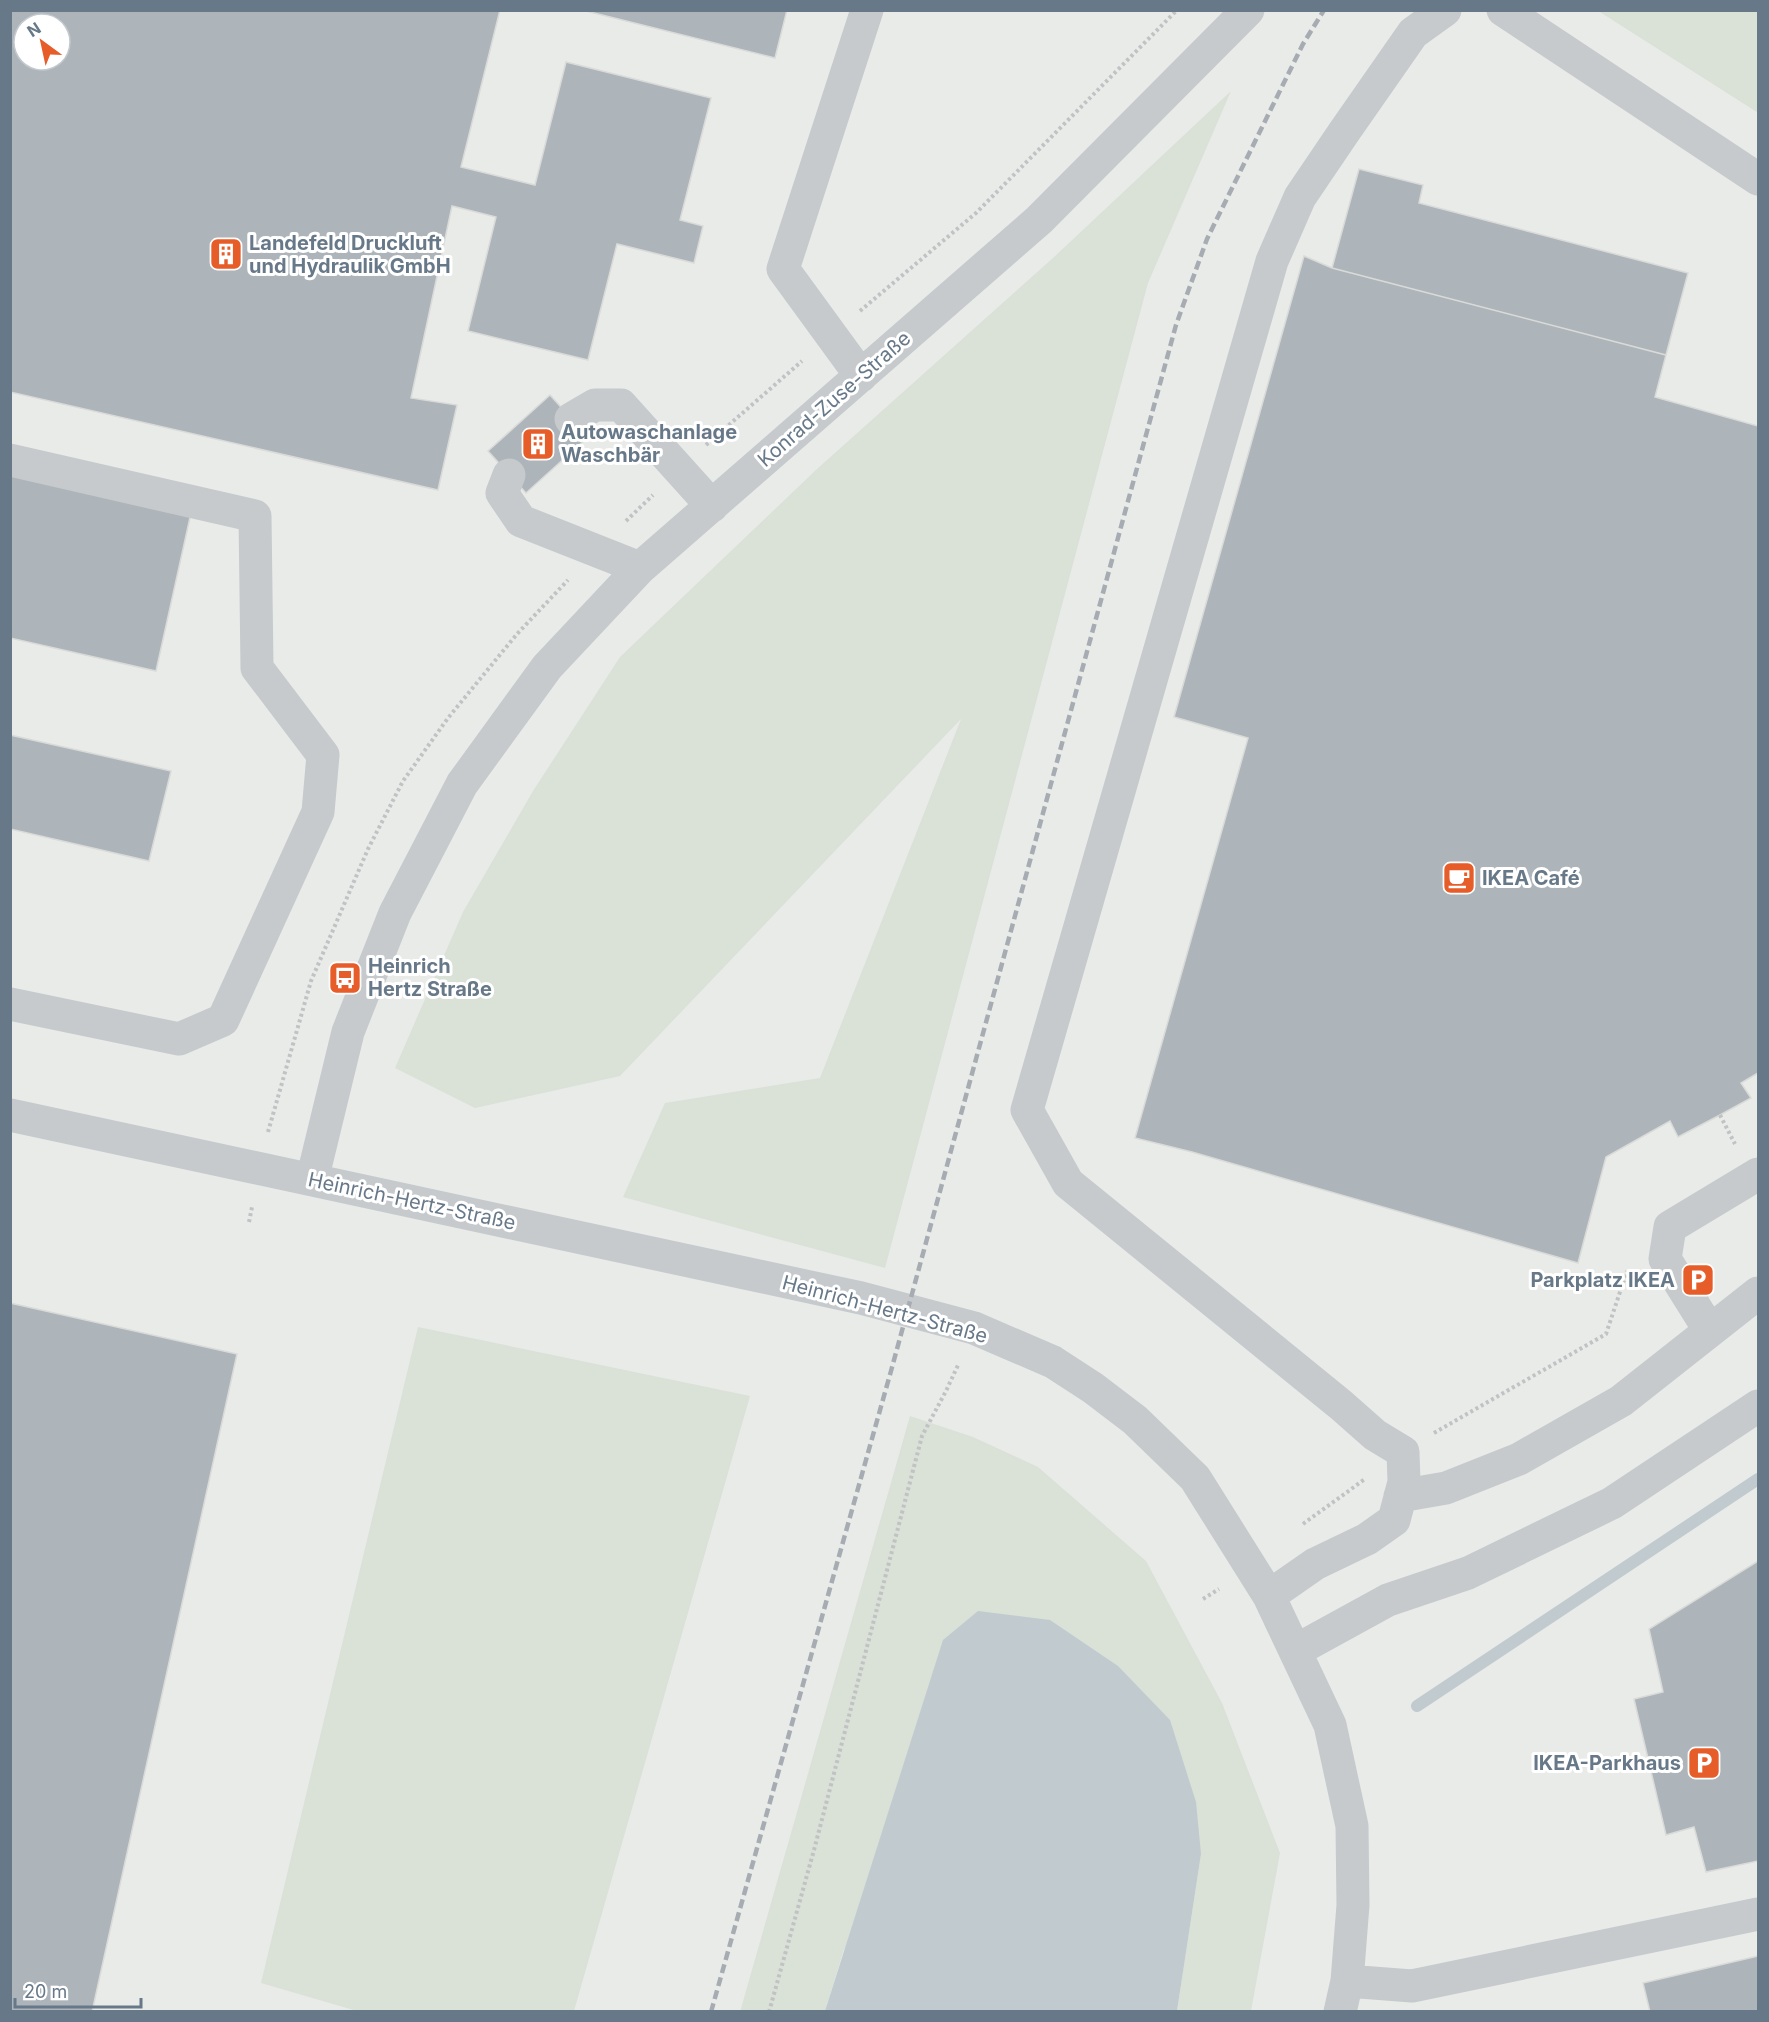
<svg xmlns="http://www.w3.org/2000/svg" width="1769" height="2022" viewBox="0 0 1769 2022" font-family="Inter,sans-serif">
<style>
.built{fill:#e9ebe9;fill-rule:evenodd}
.green{fill:#dae1d7}
.water{fill:#c1cacf}
.lines{fill:none;stroke-linecap:round;stroke-linejoin:round}
.stream{stroke:#c1cacf;stroke-width:12}
.building{fill:#adb5bb;stroke:#dadbd8;stroke-width:1.5;fill-rule:evenodd}
.path{stroke:#c0c2c4;stroke-width:4;stroke-dasharray:3 3;stroke-linecap:butt}
.minor{stroke:#c6cacd;stroke-width:33}
.rail{stroke:#a6acb2;stroke-width:4.5;stroke-dasharray:9 4.5;stroke-linecap:butt}
.labels{text-anchor:middle;dominant-baseline:central;stroke-width:6;stroke-linejoin:round;paint-order:stroke}
.poi-label{font-size:20px;font-weight:bold;fill:#677888;stroke:#fff;text-anchor:start}
.street-label{font-size:20px;fill:#677888;stroke:#fff}
</style>
<rect width="100%" height="100%" fill="#f9f9f6"/>
<!-- built -->
<path class="built" d="M 11,11 L 1598,11 L 1758,113 L 1758,2011 L 11,2012 ZM 24,24 L 60,24 L 60,60 L 24,60 Z"/>
<!-- green -->
<path class="green" d="M 1598,11 L 1758,11 L 1758,113 Z
M 1231,91 L 1148,283 L 885,1268 L 623,1197 L 665,1103 L 820,1078 L 961,719 L 620,1076 L 475,1108 L 395,1068 L 463,912 L 533,791 L 620,657 L 817,469 L 1053,258 Z
M 418,1327 L 750,1396 L 574,2011 L 357,2011 L 261,1983 Z
M 910,1416 L 973,1437 L 1038,1467 L 1146,1561 L 1222,1703 L 1280,1853 L 1251,2011 L 1177,2011 L 1201,1854 L 844,1949 L 825,2011 L 740,2012 Z"/>
<!-- water -->
<path class="water" d="M 978,1611 L 1050,1620 L 1118,1666 L 1170,1720 L 1196,1802 L 1201,1854 L 1177,2011 L 825,2011 L 943,1640 Z"/>
<g class="lines">
<!-- stream -->
<path class="stream" d="M 1417,1706 L 1758,1479"/>
</g>
<!-- building -->
<path class="building" d="M 10,10 L 500,10 L 461,167 L 535,185 L 566,62 L 711,98 L 680,220 L 703,226 L 694,263 L 617,244 L 588,360 L 468,331 L 496,217 L 452,206 L 411,398 L 457,405 L 438,490 L 10,392 ZM 24,24 L 60,24 L 60,60 L 24,60 Z
M 582,10 L 787,10 L 775,58 Z
M 1359,169 L 1423,185 L 1419,203 L 1688,273 L 1666,355 L 1332,268 Z
M 1304,256 L 1332,268 L 1666,355 L 1655,397 L 1758,426 L 1758,1073 L 1741,1083 L 1751,1098 L 1720,1115 L 1678,1137 L 1670,1121 L 1606,1157 L 1578,1263 L 1192,1152 L 1135,1138 L 1248,738 L 1174,717 Z
M 550,395 L 588,437 L 526,493 L 488,451 Z
M 10,472 L 191,513 L 156,671 L 10,638 Z
M 10,735 L 171,771 L 149,861 L 10,829 Z
M 10,1303 L 237,1354 L 92,2012 L 10,2012 Z
M 1758,1561 L 1758,1861 L 1706,1872 L 1694,1827 L 1666,1835 L 1634,1699 L 1663,1692 L 1649,1629 Z
M 1758,1956 L 1758,2012 L 1650,2012 L 1643,1983 Z"/>
<g class="lines">
<!-- path -->
<path class="path" d="M 860,311 L 976,213 L 1177,10
M 706,445 L 802,361
M 626,521 L 653,495
M 1720,1115 L 1735,1144
M 268,1132 L 311,981 L 368,849 L 403,781 L 448,718 L 517,634 L 568,580
M 249,1222 L 252,1207
M 1434,1433 L 1606,1334 L 1627,1271
M 1303,1524 L 1365,1479
M 1203,1599 L 1219,1589
M 769,2012 L 814,1850 L 922,1436 L 946,1391 L 959,1363"/>
<!-- minor -->
<path class="minor" d="M 1503,10 L 1758,179
M 861,376 L 783,269 L 867,10
M 571,419 L 595,405 L 621,405 L 712,506
M 10,460 L 255,516 L 257,668 L 323,755 L 318,812 L 223,1020 L 179,1039 L 10,1004
M 509,475 L 502,493 L 521,521 L 640,568
M 10,1115 L 861,1298 L 974,1328 L 1053,1362 L 1093,1388 L 1135,1420 L 1195,1478 L 1269,1596 L 1330,1725 L 1352,1826 L 1353,1905 L 1347,1981 L 1340,2012
M 312,1180 L 348,1032 L 395,913 L 462,784 L 547,667 L 640,568 L 1039,220 L 1248,10
M 1710,1331 L 1665,1259 L 1670,1227 L 1758,1174
M 1400,1496 L 1446,1488 L 1519,1459 L 1621,1401 L 1758,1293
M 1269,1596 L 1315,1564 L 1367,1539 L 1394,1520 L 1404,1482 L 1403,1452 L 1375,1435 L 1341,1405 L 1068,1183 L 1027,1110 L 1272,261 L 1300,197 L 1344,132 L 1413,33 L 1445,10
M 1295,1651 L 1388,1600 L 1468,1573 L 1612,1503 L 1758,1406
M 1347,1981 L 1412,1986 L 1758,1914"/>
<!-- rail -->
<path class="rail" d="M 711,2012 L 891,1371 L 1176,325 L 1207,239 L 1303,44 L 1324,10"/>
</g>
<!-- icons -->
<defs>
<g id="building-square" transform="scale(1.725)"><rect x="-9" y="-9" width="18" height="18" rx="4" fill="#e65d29" stroke="#fff"/><path d="M-4-6H4V6H1V3H-1V6H-4ZM-2.5-4.3h1.7v1.8h-1.7ZM.8-4.3h1.7v1.8H.8ZM-2.5-1h1.7V.8h-1.7ZM.8-1h1.7V.8H.8Z" fill="#fff"/></g>
<g id="cafe-square" transform="scale(1.725)"><rect x="-9" y="-9" width="18" height="18" rx="4" fill="#e65d29" stroke="#fff"/><path d="M-5.5-4.5H6V0H3Q3 3.5 0 3.5H-2.5Q-5.5 3.5-5.5 0ZM3-3.2v2h1.7v-2ZM-6 4.5H4V6H-6Z" fill="#fff"/></g>
<g id="bus-square" transform="scale(1.725)"><rect x="-9" y="-9" width="18" height="18" rx="4" fill="#e65d29" stroke="#fff"/><path d="M-5-6H5V4H4V6H2V4H-2V6H-4V4H-5ZM-3.5-4V0h7V-4ZM-3.5 1.2v1.5H-2V1.2ZM2 1.2v1.5H3.5V1.2Z" fill="#fff"/></g>
<g id="parking-square" transform="scale(1.725)"><rect x="-9" y="-9" width="18" height="18" rx="4" fill="#e65d29" stroke="#fff"/><path d="M-3.5-5.5H1a3.5 3.5 0 0 1 0 7H-1V5.5H-3.5ZM-1-3.4V-.6H.8a1.4 1.4 0 0 0 0-2.8Z" fill="#fff"/></g>
</defs>
<g fill-rule="evenodd">
<use href="#building-square" x="226" y="254"/>
<use href="#building-square" x="538" y="444"/>
<use href="#cafe-square" x="1459" y="878"/>
<use href="#bus-square" x="345" y="978"/>
<use href="#parking-square" x="1698" y="1280"/>
<use href="#parking-square" x="1704" y="1763"/>
</g>
<g class="labels">
<!-- poi labels -->
<g class="poi-label">
<text x="249" y="243">Landefeld Druckluft<tspan x="249" dy="23">und Hydraulik GmbH</tspan></text>
<text x="561" y="432">Autowaschanlage<tspan x="561" dy="23">Waschbär</tspan></text>
<text x="1482" y="878">IKEA Café</text>
<text x="368" y="966">Heinrich<tspan x="368" dy="23">Hertz Straße</tspan></text>
<text x="1675" y="1280" text-anchor="end">Parkplatz IKEA</text>
<text x="1681" y="1763" text-anchor="end">IKEA-Parkhaus</text>
</g>
<!-- street labels -->
<g class="street-label">
<text transform="translate(834 399) rotate(-41)">Konrad-Zuse-Straße</text>
<text transform="translate(412 1201) rotate(12)">Heinrich-Hertz-Straße</text>
<text transform="translate(885 1309) rotate(15)">Heinrich-Hertz-Straße</text>
</g>
</g>
<!-- border -->
<rect width="1769" height="2022" fill="none" stroke="#677888" stroke-width="24"/>
<!-- north arrow -->
<g transform="translate(42 42) rotate(327)"><circle r="28" fill="#ffffff" stroke="#c2c9cf" stroke-width="1.5"/>
<path d="M0-4.5L10 22L0 15L-10 22Z" fill="#e65d29"/>
<text y="-9" font-size="16" font-weight="bold" text-anchor="middle" fill="#677888">N</text>
</g>
<!-- scale -->
<path d="M15 1998v9h126v-9" fill="none" stroke="#677888" stroke-width="3"/>
<text x="24" y="1998" font-size="18" fill="#677888" stroke="#ffffff" stroke-width="4.5" paint-order="stroke">20 m</text>
</svg>
